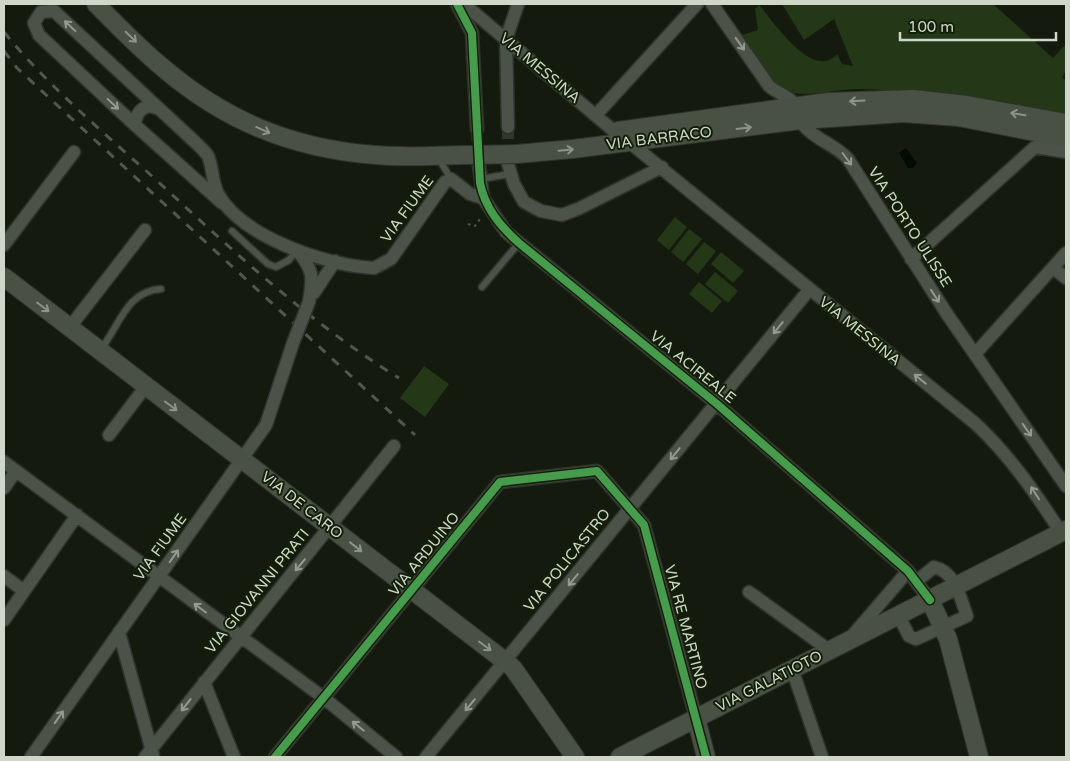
<svg xmlns="http://www.w3.org/2000/svg" width="1070" height="761" viewBox="0 0 1070 761" font-family="'Varela Round',sans-serif">
<style>
.grass{fill:#243716}
.water{fill:#020c01}
.lines{fill:none;stroke-linecap:round;stroke-linejoin:round}
.street-tunnel{stroke:#30372a;stroke-width:12;stroke-dasharray:12 6;stroke-linecap:butt}
.lane-casing{stroke:#2e332b;stroke-width:9}
.street-casing{stroke:#2e332b;stroke-width:15}
.secondary-casing{stroke:#2e332b;stroke-width:20}
.path{stroke:#53584f;stroke-width:2;stroke-dasharray:2.5 4;stroke-linecap:butt}
.lane{stroke:#4b5247;stroke-width:6}
.street{stroke:#4b5247;stroke-width:12}
.secondary{stroke:#495044;stroke-width:18}
.rail{stroke:#52574e;stroke-width:3;stroke-dasharray:9 9;stroke-linecap:butt}
.street-bridge-casing{stroke:#2e332b;stroke-width:15;stroke-linecap:butt}
.secondary-bridge-casing{stroke:#2e332b;stroke-width:20;stroke-linecap:butt}
.street-bridge{stroke:#4b5247;stroke-width:12}
.secondary-bridge{stroke:#495044;stroke-width:18}
.cycleway-casing{stroke:#132009;stroke-width:11}
.cycleway{stroke:#469c4c;stroke-width:8}
.oneway{stroke:#939b8e}
.oneway2{stroke:#8c9486}
.labels{text-anchor:middle;dominant-baseline:central;stroke-width:4;stroke-linejoin:round;paint-order:stroke}
.street-label{font-size:15px;fill:#ced7c8;stroke:#132009}
</style>
<rect width="100%" height="100%" fill="#141b0e"/>
<!-- grass -->
<path class="grass" d="M 782,4 L 993,4 L 1053,58 L 1066,44 L 1066,71 L 1062,77 L 1066,81 L 1066,114 C 997,101 930,91 860,89 C 838,88 802,100 785,90 C 766,80 752,53 739,36 L 758,30 L 755,9 L 759,5 C 774,22 813,82 837,54 L 842,64 L 853,66 L 834,19 L 804,40 Z
M 675,217 L 687,227 L 669,250 L 657,240 Z
M 689,229 L 702,239 L 683,262 L 671,252 Z
M 704,242 L 716,251 L 698,274 L 686,264 Z
M 721,252 L 744,271 L 733,283 L 711,264 Z
M 715,272 L 738,291 L 728,303 L 705,284 Z
M 699,282 L 722,301 L 712,313 L 689,294 Z
M 424,366 L 449,384 L 425,417 L 400,398 Z"/>
<!-- water -->
<path class="water" d="M 906,148 L 917,163 L 913,168 L 908,168 L 899,153 Z"/>
<g class="lines">
<!-- street-tunnel -->
<path class="street-tunnel" d="M 508,127 L 508,161
M 477,129 L 478,161"/>
<!-- lane casing -->
<g class="lane-casing">
<path id="lane" d="M 439,159 L 451,179
M 481,179 L 510,174
M 232,231 L 268,264 L 276,267 L 289,260 L 297,250
M 482,287 L 519,243
M 101,349 C 119,327 126,291 161,289"/>
</g>
<!-- street casing -->
<g class="street-casing">
<path id="street" d="M 457,4 L 472,33 L 477,129
M 464,4 L 615,132
M 712,4 L 769,86 C 778,94 792,97 797,108 C 801,115 800,123 807,129 C 819,141 837,146 848,159 L 947,314 L 1066,486
M 156,108 L 150,106 C 140,108 136,114 135,125 L 222,203
M 596,115 L 697,4
M 135,125 L 39,35 L 34,23 L 41,12 L 54,11 L 195,142 C 199,146 205,151 208,156 C 213,168 212,182 218,194 C 242,237 327,266 374,268 L 391,259 L 445,182 L 451,179 L 470,194 L 483,198
M 508,127 L 506,39 L 518,4
M 629,142 L 976,424 C 1011,457 1036,494 1062,534
M 508,164 L 514,184 L 524,202 L 541,211 L 562,215 L 580,208 L 662,167
M 479,165 L 483,198 L 506,232 L 717,404 L 908,571 L 930,600
M 4,245 L 74,152
M 297,250 C 314,271 313,276 309,302
M 911,259 L 1035,147 L 1066,152
M 1053,268 L 1066,278
M 314,293 L 335,261
M 70,327 L 145,230
M 975,354 L 1066,253
M 109,435 L 146,386
M 4,462 L 324,698 L 396,757
M 4,488 L 16,471
M 4,576 L 24,591
M 749,592 L 829,650
M 898,615 L 909,636 L 916,639 L 967,616 C 960,598 956,572 934,567 L 917,581
M 4,620 L 77,515
M 119,632 L 153,755
M 853,635 L 908,571
M 792,669 L 822,757
M 204,682 L 234,757
M 31,757 L 266,425 L 293,343
M 145,757 L 394,446
M 275,757 L 500,482 L 597,471 L 644,525 L 696,718
M 426,757 L 809,290"/>
</g>
<!-- secondary casing -->
<g class="secondary-casing">
<path id="secondary" d="M 96,4 C 117,25 138,47 162,67 C 225,121 293,149 376,155 C 406,158 437,155 467,155
M 618,131 L 828,102 L 913,99 L 967,105 L 1066,123
M 517,154 L 573,149 L 801,120 L 903,113 L 958,117 L 1066,138
M 4,277 L 506,662 L 513,668 L 575,757
M 930,600 L 948,639 L 979,757
M 696,718 L 706,757
M 620,757 L 1066,530"/>
</g>
<!-- path -->
<path class="path" d="M 468,224 L 475,226 L 482,216"/>
<!-- lane -->
<use href="#lane" class="lane"/>
<!-- street -->
<use href="#street" class="street"/>
<!-- secondary -->
<use href="#secondary" class="secondary"/>
<!-- rail -->
<path class="rail" d="M 4,32 C 48,86 102,131 153,177 C 231,249 308,322 399,378
M 4,51 L 17,68 L 71,118 L 415,435"/>
<!-- street-bridge casing -->
<g class="street-bridge-casing">
<path id="street-bridge" d="M 293,343 L 309,302"/>
</g>
<!-- secondary-bridge casing -->
<g class="secondary-bridge-casing">
<path id="secondary-bridge" d="M 467,155 L 517,154"/>
</g>
<!-- street-bridge -->
<use href="#street-bridge" class="street-bridge"/>
<!-- secondary-bridge -->
<use href="#secondary-bridge" class="secondary-bridge"/>
<!-- cycleway casing -->
<g class="cycleway-casing">
<path id="cycleway" d="M 457,4 L 472,33 L 480,183 C 485,208 500,226 519,243 L 717,404 L 908,571 L 930,600
M 275,757 L 500,482 L 597,471 L 644,525 L 706,757"/>
</g>
<!-- cycleway -->
<use href="#cycleway" class="cycleway"/>
</g>
<!-- one-way arrows -->
<defs><path id="oneway-shaft" d="M-6 0H5M1.5-3L5.5 0L1.5 3" fill="none" stroke-width="1.6" stroke-linecap="round" stroke-linejoin="round" transform="scale(1.25)"/></defs>
<g class="oneway">
<use href="#oneway-shaft" transform="translate(70 26) rotate(-137)"/>
<use href="#oneway-shaft" transform="translate(740 44) rotate(55)"/>
<use href="#oneway-shaft" transform="translate(113 104) rotate(43)"/>
<use href="#oneway-shaft" transform="translate(847 159) rotate(53)"/>
<use href="#oneway-shaft" transform="translate(935 296) rotate(57)"/>
<use href="#oneway-shaft" transform="translate(778 328) rotate(129)"/>
<use href="#oneway-shaft" transform="translate(920 379) rotate(-141)"/>
<use href="#oneway-shaft" transform="translate(1027 430) rotate(55)"/>
<use href="#oneway-shaft" transform="translate(675 454) rotate(129)"/>
<use href="#oneway-shaft" transform="translate(1035 493) rotate(-123)"/>
<use href="#oneway-shaft" transform="translate(174 556) rotate(-55)"/>
<use href="#oneway-shaft" transform="translate(300 565) rotate(130)"/>
<use href="#oneway-shaft" transform="translate(573 580) rotate(129)"/>
<use href="#oneway-shaft" transform="translate(200 608) rotate(-143)"/>
<use href="#oneway-shaft" transform="translate(186 705) rotate(128)"/>
<use href="#oneway-shaft" transform="translate(470 705) rotate(130)"/>
<use href="#oneway-shaft" transform="translate(59 717) rotate(-55)"/>
<use href="#oneway-shaft" transform="translate(358 726) rotate(-141)"/>
</g>
<g class="oneway2">
<use href="#oneway-shaft" transform="translate(131 37) rotate(44)"/>
<use href="#oneway-shaft" transform="translate(857 101) rotate(177)"/>
<use href="#oneway-shaft" transform="translate(1018 114) rotate(-170)"/>
<use href="#oneway-shaft" transform="translate(744 128) rotate(-7)"/>
<use href="#oneway-shaft" transform="translate(263 130) rotate(24)"/>
<use href="#oneway-shaft" transform="translate(566 150) rotate(-5)"/>
<use href="#oneway-shaft" transform="translate(43 307) rotate(37)"/>
<use href="#oneway-shaft" transform="translate(171 406) rotate(37)"/>
<use href="#oneway-shaft" transform="translate(356 547) rotate(38)"/>
<use href="#oneway-shaft" transform="translate(485 646) rotate(37)"/>
</g>
<g class="labels">
<!-- street labels -->
<g class="street-label">
<text transform="translate(540 68) rotate(40)">VIA MESSINA</text>
<text transform="translate(659 138) rotate(-7)">VIA BARRACO</text>
<text transform="translate(407 209) rotate(-54)">VIA FIUME</text>
<text transform="translate(910 227) rotate(57)">VIA PORTO ULISSE</text>
<text transform="translate(860 331) rotate(39)">VIA MESSINA</text>
<text transform="translate(693 367) rotate(39)">VIA ACIREALE</text>
<text transform="translate(302 505) rotate(38)">VIA DE CARO</text>
<text transform="translate(160 547) rotate(-54)">VIA FIUME</text>
<text transform="translate(424 554) rotate(-51)">VIA ARDUINO</text>
<text transform="translate(567 560) rotate(-51)">VIA POLICASTRO</text>
<text transform="translate(257 591) rotate(-51)">VIA GIOVANNI PRATI</text>
<text transform="translate(686 627) rotate(75)">VIA RE MARTINO</text>
<text transform="translate(769 681) rotate(-27)">VIA GALATIOTO</text>
</g>
</g>
<!-- border -->
<rect width="1070" height="761" fill="none" stroke="#ced7c8" stroke-width="10"/>
<!-- scale -->
<path d="M900 32v8h156v-8" fill="none" stroke="#ced7c8" stroke-width="2.5"/>
<text x="908" y="32" font-size="15" fill="#ced7c8" stroke="#132009" stroke-width="4" paint-order="stroke">100 m</text>
</svg>
